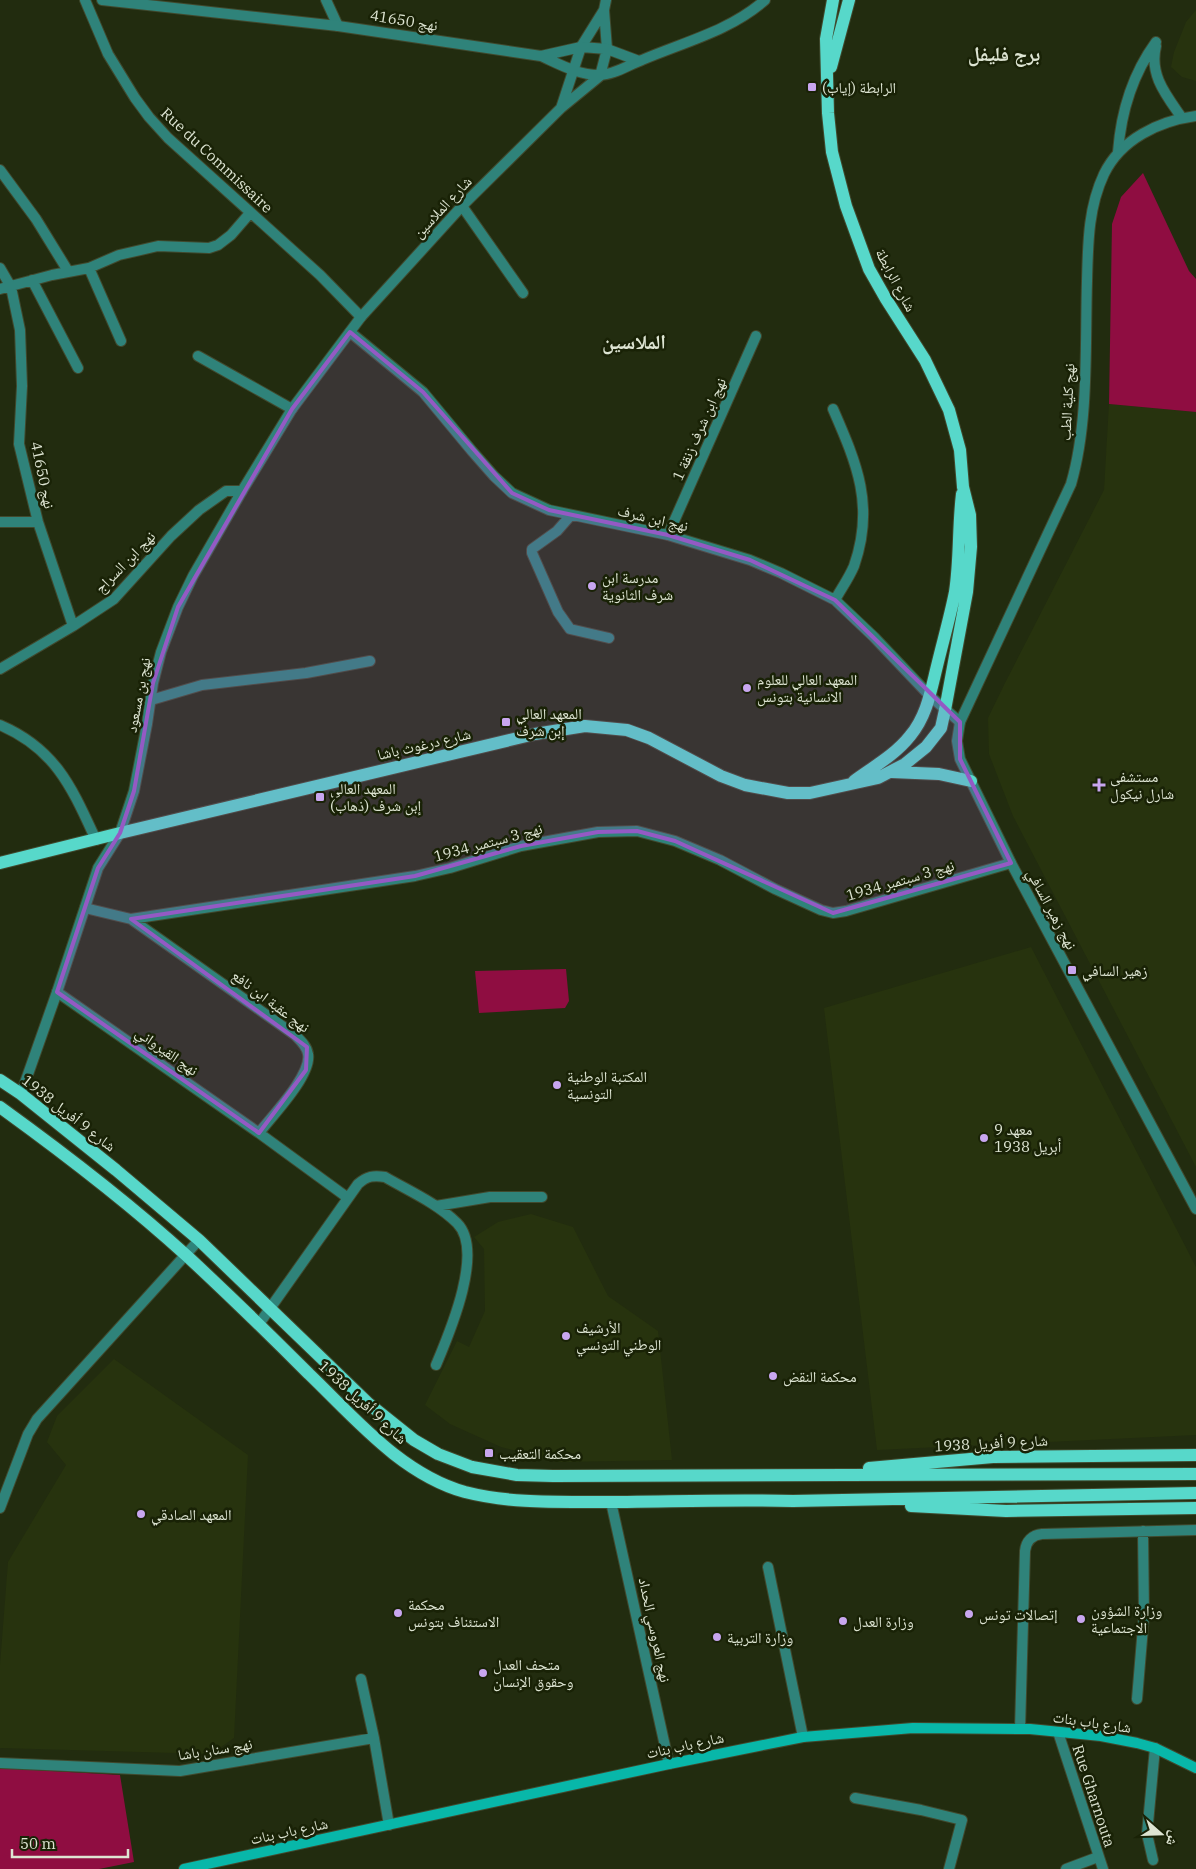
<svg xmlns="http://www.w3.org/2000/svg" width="1196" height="1869" viewBox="0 0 1196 1869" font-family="'IBM Plex Serif','Noto Naskh Arabic',serif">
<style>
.built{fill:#27330e}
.green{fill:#8f0d41}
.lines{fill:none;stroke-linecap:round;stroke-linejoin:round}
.pedestrian-casing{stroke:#40492e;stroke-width:12}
.minor-casing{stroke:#40492e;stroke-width:12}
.tertiary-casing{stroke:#40492e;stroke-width:12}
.secondary-casing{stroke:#40492e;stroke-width:12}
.primary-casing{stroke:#40492e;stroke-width:14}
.pedestrian{stroke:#2f837a;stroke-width:10}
.minor{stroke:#2f837a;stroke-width:10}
.tertiary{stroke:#2f837a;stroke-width:10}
.secondary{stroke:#08b7a9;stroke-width:10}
.primary{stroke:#57d8ca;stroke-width:12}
.marked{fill:#945ac4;fill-opacity:0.2;stroke:#945ac4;stroke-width:4;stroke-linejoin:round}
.poi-dot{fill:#c8a6ef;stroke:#192206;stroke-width:2}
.labels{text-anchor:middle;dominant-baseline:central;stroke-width:5;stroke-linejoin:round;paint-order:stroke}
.street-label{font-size:15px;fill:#dde4d2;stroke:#192206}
.poi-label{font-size:15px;fill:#dde4d2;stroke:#192206;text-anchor:start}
.district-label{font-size:20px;font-weight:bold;fill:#dde4d2;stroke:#192206}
</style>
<rect width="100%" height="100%" fill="#222c0f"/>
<!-- built -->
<path class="built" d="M 1196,10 L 1196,81 L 1182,77 L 1171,67 L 1174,52 L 1186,22 Z
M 1109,404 L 1196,412 L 1196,1167 L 1013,816 L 989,754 L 988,718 L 1005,683 L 1104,490 Z
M 1031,947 L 1196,1267 L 1196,1435 L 877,1450 L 824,1008 Z
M 531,1214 L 573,1227 L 608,1296 L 658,1331 L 672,1460 L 559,1462 L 501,1447 L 450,1424 L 425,1405 L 457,1341 L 469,1347 L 485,1311 L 484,1249 L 474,1237 L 498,1222 Z
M 114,1359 L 248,1455 L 234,1738 L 211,1754 L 0,1748 L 0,1665 L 8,1562 L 66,1465 L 47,1442 L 57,1416 Z"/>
<!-- green -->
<path class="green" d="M 1143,173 L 1189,271 L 1196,279 L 1196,412 L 1109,404 L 1112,224 L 1121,197 Z
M 566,969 L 569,1001 L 565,1008 L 479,1013 L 475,971 Z
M 0,1768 L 120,1775 L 134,1862 L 99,1869 L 0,1869 Z"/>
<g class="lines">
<!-- pedestrian casing -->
<g class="pedestrian-casing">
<path id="pedestrian" d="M 855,1798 L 921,1810 L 962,1820 L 949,1869
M 1153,1860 L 1147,1834 L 1155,1748
M 1066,1869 L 1098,1857"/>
</g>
<!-- minor casing -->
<g class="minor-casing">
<path id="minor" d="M 85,0 L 108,54 L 135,98 L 149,117 L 168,138 L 320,275 L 361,317
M 326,0 L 338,26
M 606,0 L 604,10 L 607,49
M 1156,46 C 1149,75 1166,95 1182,118
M 581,47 L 604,10
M 1118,152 C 1121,112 1132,75 1156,42
M 0,170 L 36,219 L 68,271
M 462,206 L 523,293
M 0,268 L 11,287 L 20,330 L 22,386 L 19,444 L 38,522 L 73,626
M 89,268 L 121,341
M 32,280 L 78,368
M 0,289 L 52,275 L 89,268 L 119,255 L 158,246 L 209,248 L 218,245 L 231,235 L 250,213
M 350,332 L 423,392 L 472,451 L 494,476 L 512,493 L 549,510 L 668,535 L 750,560 L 781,573 L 835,600 L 874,637 L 930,696 L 960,722
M 198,356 L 292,409
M 833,409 C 857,464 875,506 854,566 C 849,578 841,589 835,600
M 571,515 L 557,531 L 532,549 L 532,553 L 558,612 L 570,629 L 609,638
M 0,522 L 38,522
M 668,535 L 756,336
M 0,669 L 73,626 L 114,599 L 171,536 L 199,510 L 226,491 L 242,491
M 151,700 L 202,685 L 306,673 L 370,661
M 0,725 C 56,749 72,788 96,840
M 85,908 L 131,919 L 295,1035 C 300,1040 307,1046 308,1054 C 312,1075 272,1116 259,1133 L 348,1198
M 131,919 L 415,876 L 450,868 L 521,846 L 598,832 L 637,831 L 675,841 L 720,860 L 775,889 L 821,910 L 833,913 L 846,911 L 1011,863
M 57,992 L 259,1133
M 436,1206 L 490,1197 L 542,1197
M 259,1324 L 358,1184 C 367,1176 374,1175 385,1177 C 409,1191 437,1203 457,1223 C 485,1251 449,1334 436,1365
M 611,1502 L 669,1764
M 0,1508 L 28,1434 L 37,1419 L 199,1240
M 768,1567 L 803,1737
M 361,1679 L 374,1738 L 389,1825
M 1137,1699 L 1144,1615 L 1143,1531
M 1020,1729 L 1025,1551 C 1026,1541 1032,1535 1042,1534 L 1196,1530
M 1058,1732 L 1103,1869
M 0,1763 L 180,1771 L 374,1738"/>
</g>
<!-- tertiary casing -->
<g class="tertiary-casing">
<path id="tertiary" d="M 102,0 L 338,26 L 541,56 L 581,47 L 607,49 L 639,61
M 541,56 C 559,64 578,75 599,75 C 614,75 628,65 642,60 C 684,42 730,31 765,0
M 561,108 L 581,47
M 1196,116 C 1159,121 1121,139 1104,174 C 1088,208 1088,244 1087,281 C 1085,347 1089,422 1071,484 L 960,722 L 957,741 L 960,759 L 1011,863 L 1196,1209
M 21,1094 L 57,992 L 98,868 L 120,833 L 134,791 L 147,724 L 153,683 L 161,652 L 178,607 L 193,576 L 242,491 L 292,409 L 361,317 L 462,206 L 561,108 L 600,76 L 607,49"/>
</g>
<!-- secondary casing -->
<g class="secondary-casing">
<path id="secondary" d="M 184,1869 L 669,1764 L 803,1737 L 913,1728 L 1030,1729 L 1101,1736 L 1137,1743 L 1155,1748 L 1196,1768"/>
</g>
<!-- primary casing -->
<g class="primary-casing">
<path id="primary" d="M 831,67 L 849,0
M 892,772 L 939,774 L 971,781
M 854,781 C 873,767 895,755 910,736 C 927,716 931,690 937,666 C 943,641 950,617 955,592 C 960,559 958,527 962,494
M 0,863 L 120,833 L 535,734 L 585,726 L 627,730 L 649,738 L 721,776 L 745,785 L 788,793 L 810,793 L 878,778 L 905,764 L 926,747 L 941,728 L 945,710 L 967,592 L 971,547 L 970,515 L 963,487 L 960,450 L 949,410 L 925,360 L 886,299 L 869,269 L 846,206 L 832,152 L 828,113 L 826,39 L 833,0
M 0,1080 L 21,1094 L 116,1170 L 199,1240 L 369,1404 L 414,1440 L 438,1454 L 472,1467 L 517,1475 L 553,1476 L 1196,1474
M 0,1107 C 65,1154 128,1202 187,1256 C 229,1295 269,1334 309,1374 C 355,1418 401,1474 465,1492 C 508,1503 552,1502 596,1502 C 662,1502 727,1499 793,1501 L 1196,1493
M 869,1468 L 993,1457 L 1196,1455
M 911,1506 L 1006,1511 L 1196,1508"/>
</g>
<!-- pedestrian -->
<use href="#pedestrian" class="pedestrian"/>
<!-- minor -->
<use href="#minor" class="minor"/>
<!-- tertiary -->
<use href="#tertiary" class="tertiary"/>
<!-- secondary -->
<use href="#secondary" class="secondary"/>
<!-- primary -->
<use href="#primary" class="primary"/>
</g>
<!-- marked area -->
<path class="marked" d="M 350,332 L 423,392 L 512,493 L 549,510 L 668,535 L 750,560 L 835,600 L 960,722 L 960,759 L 1011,863 L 833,913 L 675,841 L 637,831 L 598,832 L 521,846 L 415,876 L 131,919 L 307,1047 L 306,1070 L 259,1133 L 57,992 L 98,868 L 120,833 L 134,791 L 153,683 L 178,607 L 292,409 Z"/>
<!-- markers -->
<g class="poi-dot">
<rect x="807" y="82" width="10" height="10" rx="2.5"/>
<circle cx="592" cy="586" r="5"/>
<circle cx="747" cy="688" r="5"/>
<rect x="501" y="717" width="10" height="10" rx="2.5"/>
<path d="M1096.5 777.5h5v5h5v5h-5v5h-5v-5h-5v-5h5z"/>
<rect x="315" y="792" width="10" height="10" rx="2.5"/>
<rect x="1067" y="965" width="10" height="10" rx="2.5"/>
<circle cx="557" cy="1085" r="5"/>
<circle cx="984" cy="1138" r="5"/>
<circle cx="566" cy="1336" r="5"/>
<circle cx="773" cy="1376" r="5"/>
<rect x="484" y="1448" width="10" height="10" rx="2.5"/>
<circle cx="141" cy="1514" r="5"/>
<circle cx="398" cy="1613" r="5"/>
<circle cx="969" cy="1614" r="5"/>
<circle cx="1081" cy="1619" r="5"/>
<circle cx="843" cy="1621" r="5"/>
<circle cx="717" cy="1637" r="5"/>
<circle cx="483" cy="1673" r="5"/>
</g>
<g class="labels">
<!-- street labels -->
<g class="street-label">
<text transform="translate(404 20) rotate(9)">نهج 41650</text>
<text transform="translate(217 160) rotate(43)">Rue du Commissaire</text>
<text transform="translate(442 207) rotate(-47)">شارع الملاسين</text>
<text transform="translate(896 280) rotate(62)">شارع الرابطة</text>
<text transform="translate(1067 402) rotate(-87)">نهج كلية الطب</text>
<text transform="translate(699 429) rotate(-66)">نهج ابن شرف زنقة 1</text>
<text transform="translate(43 475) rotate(78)">نهج 41650</text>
<text transform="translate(653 518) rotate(13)">نهج ابن شرف</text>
<text transform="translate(125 562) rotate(-46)">نهج ابن السراج</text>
<text transform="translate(138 695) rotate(-79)">نهج بن مسعود</text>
<text transform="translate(424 744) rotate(-13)">شارع درغوث باشا</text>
<text transform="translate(488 842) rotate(-15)">نهج 3 سبتمبر 1934</text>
<text transform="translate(900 880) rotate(-16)">نهج 3 سبتمبر 1934</text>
<text transform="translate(1052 909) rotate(62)">نهج زهير السافي</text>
<text transform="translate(271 1001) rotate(37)">نهج عقبة ابن نافع</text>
<text transform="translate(167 1051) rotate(35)">نهج القيرواني</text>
<text transform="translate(69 1113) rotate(38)">شارع 9 أفريل 1938</text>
<text transform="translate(363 1402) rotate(43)">شارع 9 أفريل 1938</text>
<text transform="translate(991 1443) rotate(-3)">شارع 9 أفريل 1938</text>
<text transform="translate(655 1630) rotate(78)">نهج العروسي الحداد</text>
<text transform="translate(1092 1722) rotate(8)">شارع باب بنات</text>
<text transform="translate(685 1745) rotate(-12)">شارع باب بنات</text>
<text transform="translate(215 1749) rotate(-9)">نهج سنان باشا</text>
<text transform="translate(1094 1796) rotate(72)">Rue Gharnouta</text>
<text transform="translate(289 1831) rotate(-12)">شارع باب بنات</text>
</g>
<!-- poi labels -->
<g class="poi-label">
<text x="822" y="87">الرابطة (إياب)</text>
<text x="602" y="577">مدرسة ابن<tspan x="602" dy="17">شرف الثانوية</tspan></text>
<text x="757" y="679">المعهد العالي للعلوم<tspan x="757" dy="17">الانسانية بتونس</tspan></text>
<text x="516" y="713">المعهد العالي<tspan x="516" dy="17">إبن شرف</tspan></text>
<text x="1110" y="776">مستشفى<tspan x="1110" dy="17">شارل نيكول</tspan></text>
<text x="330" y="788">المعهد العالي<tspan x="330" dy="17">إبن شرف (ذهاب)</tspan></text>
<text x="1082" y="970">زهير السافي</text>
<text x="567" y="1076">المكتبة الوطنية<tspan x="567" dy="17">التونسية</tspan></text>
<text x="994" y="1129">معهد 9<tspan x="994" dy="17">أبريل 1938</tspan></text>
<text x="576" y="1327">الأرشيف<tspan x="576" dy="17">الوطني التونسي</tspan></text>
<text x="783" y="1376">محكمة النقض</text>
<text x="499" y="1453">محكمة التعقيب</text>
<text x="151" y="1514">المعهد الصادقي</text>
<text x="408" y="1604">محكمة<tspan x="408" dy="17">الاستئناف بتونس</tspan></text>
<text x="1091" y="1610">وزارة الشؤون<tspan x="1091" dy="17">الاجتماعية</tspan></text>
<text x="979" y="1614">إتصالات تونس</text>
<text x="853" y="1621">وزارة العدل</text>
<text x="727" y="1637">وزارة التربية</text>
<text x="493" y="1664">متحف العدل<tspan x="493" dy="17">وحقوق الإنسان</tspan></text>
</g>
<!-- district labels -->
<g class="district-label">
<text x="1004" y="53">برج فليفل</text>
<text x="634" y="341">الملاسين</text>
</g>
</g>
<!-- north arrow -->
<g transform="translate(1161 1834) rotate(110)" stroke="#192206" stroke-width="4" paint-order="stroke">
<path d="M0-4L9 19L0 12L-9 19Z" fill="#dde4d2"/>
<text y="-8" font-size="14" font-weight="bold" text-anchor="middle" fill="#dde4d2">ش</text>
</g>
<!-- scale -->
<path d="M12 1849v8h116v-8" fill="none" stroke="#dde4d2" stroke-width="2.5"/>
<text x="20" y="1849" font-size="15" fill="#dde4d2" stroke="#192206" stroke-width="4" paint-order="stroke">50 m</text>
</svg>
